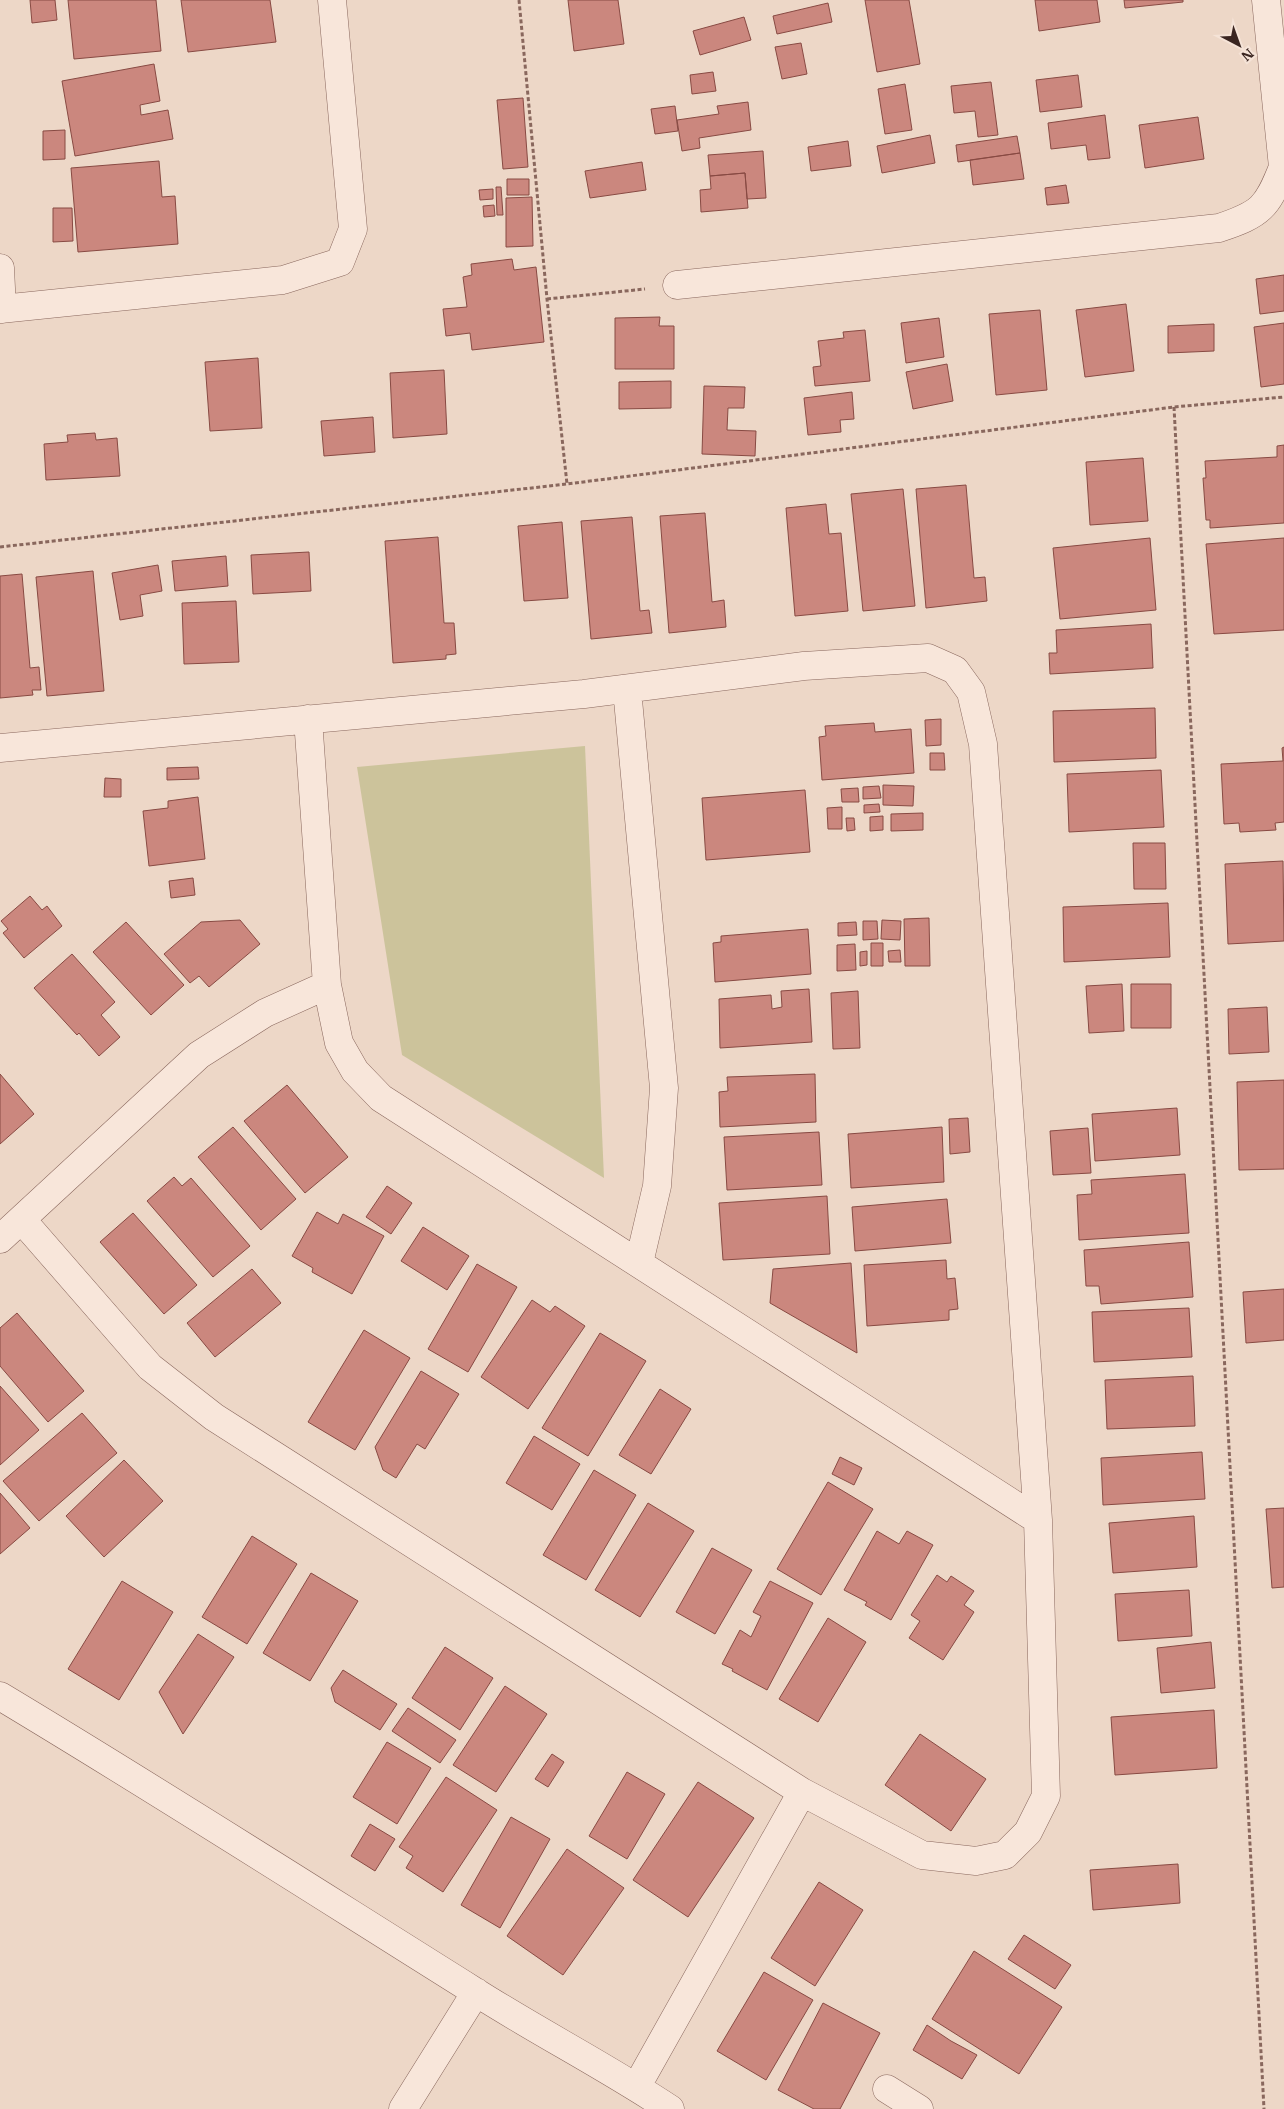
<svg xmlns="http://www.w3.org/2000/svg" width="1284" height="2109" viewBox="0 0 1284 2109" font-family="'IBM Plex Serif',serif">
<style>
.green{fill:#ccc39b}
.building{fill:#cb877e;stroke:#884a43}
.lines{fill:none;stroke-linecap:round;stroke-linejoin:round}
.minor-casing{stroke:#89675d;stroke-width:29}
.path{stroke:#89675d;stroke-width:3;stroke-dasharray:4 2.5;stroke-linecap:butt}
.minor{stroke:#f8e6da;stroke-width:28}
</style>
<rect width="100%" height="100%" fill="#edd7c7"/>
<!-- green -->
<path class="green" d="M 585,746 L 604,1178 L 402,1055 L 357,767 Z"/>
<!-- building -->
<path class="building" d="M 30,0 L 55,0 L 57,20 L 32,23 Z
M 68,0 L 156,0 L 161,51 L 74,59 Z
M 181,0 L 270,0 L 276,42 L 188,52 Z
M 568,0 L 618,0 L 624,44 L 574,51 Z
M 865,0 L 909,0 L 920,64 L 877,72 Z
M 1035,0 L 1097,0 L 1100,22 L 1039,31 Z
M 1124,0 L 1183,0 L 1183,2 L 1125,8 Z
M 828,3 L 832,22 L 777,34 L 773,16 Z
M 744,17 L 751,40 L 700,55 L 693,31 Z
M 801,43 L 807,74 L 782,79 L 775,47 Z
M 154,64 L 160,101 L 140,105 L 141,115 L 168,110 L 173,139 L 75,156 L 62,81 Z
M 713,72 L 716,91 L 692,94 L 690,75 Z
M 1078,75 L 1082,107 L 1040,112 L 1036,80 Z
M 991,82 L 998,135 L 978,137 L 975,111 L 954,113 L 951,86 Z
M 905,84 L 912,130 L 885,134 L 878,89 Z
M 523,98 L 528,167 L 503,169 L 497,100 Z
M 748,102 L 751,130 L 699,138 L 700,148 L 682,151 L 677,120 L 719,114 L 717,106 Z
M 675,106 L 678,131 L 655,134 L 651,109 Z
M 1105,115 L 1110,158 L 1088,160 L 1086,145 L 1051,149 L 1048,123 Z
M 1198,117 L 1204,159 L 1145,168 L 1139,125 Z
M 65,130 L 65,159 L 43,160 L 43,131 Z
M 930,135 L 935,163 L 882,173 L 877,146 Z
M 1017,136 L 1020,153 L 958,162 L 956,145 Z
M 848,141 L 851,166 L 811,171 L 808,147 Z
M 763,151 L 766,198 L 747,199 L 745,173 L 710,176 L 708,155 Z
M 1020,153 L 1024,179 L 973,185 L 970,160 Z
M 159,161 L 162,197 L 175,196 L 178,244 L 78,252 L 71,168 Z
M 642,162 L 646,190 L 590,198 L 585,171 Z
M 745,173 L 748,208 L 701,212 L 700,190 L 711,189 L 710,176 Z
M 507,179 L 529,179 L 529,195 L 507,195 Z
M 1066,185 L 1069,203 L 1047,205 L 1045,188 Z
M 496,187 L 501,187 L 503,215 L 497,215 Z
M 493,189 L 493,199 L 480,200 L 479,190 Z
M 532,197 L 533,246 L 506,247 L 506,198 Z
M 494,205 L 495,216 L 484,217 L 483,206 Z
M 53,208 L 72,208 L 73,241 L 53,242 Z
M 512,259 L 514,270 L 536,267 L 544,342 L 472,350 L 470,333 L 446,336 L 443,309 L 467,307 L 463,277 L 472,275 L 471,264 Z
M 1284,275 L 1284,311 L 1260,314 L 1256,279 Z
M 1126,304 L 1134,371 L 1085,377 L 1076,310 Z
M 1040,310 L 1047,390 L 996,395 L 989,314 Z
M 660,317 L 659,326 L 674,326 L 674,369 L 615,369 L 615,318 Z
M 939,318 L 944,357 L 906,363 L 901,323 Z
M 1284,323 L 1284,384 L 1261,387 L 1254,327 Z
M 1214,324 L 1214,351 L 1168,353 L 1168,326 Z
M 865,330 L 870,381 L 815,386 L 813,367 L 821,366 L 818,341 L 844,338 L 843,332 Z
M 258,358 L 262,428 L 210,431 L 205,362 Z
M 947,364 L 953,401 L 913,409 L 906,372 Z
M 444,370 L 447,434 L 393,438 L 390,373 Z
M 671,381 L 671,408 L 619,409 L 619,382 Z
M 704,386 L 745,387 L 744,408 L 728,408 L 727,430 L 756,431 L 755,456 L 702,454 Z
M 852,392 L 854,419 L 840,420 L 841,432 L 808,435 L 804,398 Z
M 373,417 L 375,452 L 324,456 L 321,421 Z
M 95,433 L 96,440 L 117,438 L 120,476 L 46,480 L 44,444 L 68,442 L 67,435 Z
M 1284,445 L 1284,523 L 1210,528 L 1210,520 L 1206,520 L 1203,478 L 1206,478 L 1205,461 L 1277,457 L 1277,446 Z
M 1143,458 L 1148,521 L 1090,525 L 1086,462 Z
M 966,485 L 974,578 L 985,577 L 987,601 L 926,608 L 916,489 Z
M 903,489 L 915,606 L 863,611 L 851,494 Z
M 826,504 L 829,534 L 841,533 L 848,611 L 795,616 L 786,508 Z
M 705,513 L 712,602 L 724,600 L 726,627 L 669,633 L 660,516 Z
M 632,517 L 640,611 L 649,610 L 652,633 L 591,639 L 581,521 Z
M 562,522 L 568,598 L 524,601 L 518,526 Z
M 438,537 L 444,623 L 454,623 L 456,654 L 446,655 L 446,659 L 393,663 L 385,541 Z
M 1150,538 L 1156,610 L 1060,619 L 1053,548 Z
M 1284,538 L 1284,630 L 1214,634 L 1206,544 Z
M 309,552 L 311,591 L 253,594 L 251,555 Z
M 226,556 L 228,586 L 175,591 L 172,561 Z
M 158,565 L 162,591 L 140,595 L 143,616 L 120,620 L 112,573 Z
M 93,571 L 104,691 L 47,696 L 36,577 Z
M 22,574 L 30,668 L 39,667 L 41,690 L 32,690 L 33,695 L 0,698 L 0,576 Z
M 236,601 L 239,662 L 184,664 L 182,603 Z
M 1151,624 L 1153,668 L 1050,674 L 1049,653 L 1057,653 L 1056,630 Z
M 1155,708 L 1156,758 L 1054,762 L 1053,711 Z
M 941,719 L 941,745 L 926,746 L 925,720 Z
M 874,723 L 875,732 L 911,729 L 914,773 L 822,780 L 819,737 L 826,736 L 825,726 Z
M 1284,747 L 1284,822 L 1275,823 L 1276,830 L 1240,832 L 1239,823 L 1224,824 L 1221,764 L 1283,761 L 1282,748 Z
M 930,753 L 944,753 L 945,770 L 930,770 Z
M 198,767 L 199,779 L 167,780 L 167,768 Z
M 1161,770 L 1164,827 L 1069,832 L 1067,774 Z
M 105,778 L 121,779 L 121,797 L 104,797 Z
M 883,785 L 914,786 L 913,806 L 883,805 Z
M 879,786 L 881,798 L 863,799 L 863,787 Z
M 858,788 L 859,802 L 842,802 L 841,789 Z
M 805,790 L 810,852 L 706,860 L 702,798 Z
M 198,797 L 205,859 L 149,866 L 143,811 L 168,808 L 168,801 Z
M 879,804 L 880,812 L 864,813 L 864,805 Z
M 842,807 L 842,829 L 828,829 L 827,808 Z
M 923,813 L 923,830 L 891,831 L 891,814 Z
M 883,816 L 883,830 L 870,831 L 870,817 Z
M 846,818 L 854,818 L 855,830 L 847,831 Z
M 1133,843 L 1165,843 L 1166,889 L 1134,889 Z
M 1283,861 L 1284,941 L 1228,944 L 1225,864 Z
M 193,878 L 195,895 L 171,898 L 169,881 Z
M 30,896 L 42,910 L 47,906 L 62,926 L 24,958 L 3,933 L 8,929 L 1,921 Z
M 1168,903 L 1170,957 L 1064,962 L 1063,907 Z
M 929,918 L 930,966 L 905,966 L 904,919 Z
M 240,920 L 260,944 L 209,987 L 199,976 L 190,983 L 164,954 L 201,922 Z
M 882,920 L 901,921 L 900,940 L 881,939 Z
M 863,921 L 877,921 L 878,939 L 863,940 Z
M 126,922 L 184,985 L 151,1015 L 93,952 Z
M 856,922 L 857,935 L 838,936 L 838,923 Z
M 808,929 L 811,974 L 715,982 L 713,943 L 721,942 L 721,936 Z
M 871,943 L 883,943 L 883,966 L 871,966 Z
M 855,944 L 856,970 L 837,971 L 837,945 Z
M 900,950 L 901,962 L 889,962 L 888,951 Z
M 867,951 L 867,965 L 860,966 L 860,952 Z
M 72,954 L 115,1002 L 101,1015 L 120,1037 L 99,1056 L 79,1033 L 77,1035 L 34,988 Z
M 1122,984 L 1124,1031 L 1089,1033 L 1086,986 Z
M 1131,984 L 1171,984 L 1171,1028 L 1131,1028 Z
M 809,989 L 812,1042 L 720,1048 L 719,999 L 771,995 L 772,1009 L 782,1007 L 781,991 Z
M 858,991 L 860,1048 L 833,1049 L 831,993 Z
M 1267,1007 L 1269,1052 L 1229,1054 L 1228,1009 Z
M 0,1074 L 34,1114 L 0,1144 Z
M 815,1074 L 816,1122 L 720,1127 L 719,1092 L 728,1091 L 727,1077 Z
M 1284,1080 L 1284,1169 L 1239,1170 L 1237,1082 Z
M 287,1085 L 348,1157 L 305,1193 L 244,1121 Z
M 1177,1108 L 1180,1155 L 1095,1161 L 1092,1114 Z
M 968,1118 L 970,1152 L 950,1154 L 949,1119 Z
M 233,1127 L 296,1199 L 261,1230 L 198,1157 Z
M 942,1127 L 944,1182 L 851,1188 L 848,1134 Z
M 1088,1128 L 1091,1173 L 1053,1175 L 1050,1131 Z
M 819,1132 L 822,1185 L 727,1190 L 724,1137 Z
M 1185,1174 L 1189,1233 L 1079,1240 L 1077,1195 L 1092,1194 L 1091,1180 Z
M 174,1177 L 182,1186 L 191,1178 L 250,1246 L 213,1277 L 147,1201 Z
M 387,1186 L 412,1203 L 391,1234 L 366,1217 Z
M 827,1196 L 830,1254 L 723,1260 L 719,1203 Z
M 947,1199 L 951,1243 L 855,1251 L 852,1207 Z
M 317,1212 L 338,1224 L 343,1214 L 384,1236 L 352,1294 L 312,1272 L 313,1268 L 292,1256 Z
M 133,1213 L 197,1285 L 164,1314 L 100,1242 Z
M 423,1227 L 469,1256 L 447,1290 L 401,1261 Z
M 1189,1242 L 1193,1297 L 1101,1304 L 1099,1286 L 1086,1286 L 1084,1250 Z
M 946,1260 L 947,1279 L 955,1278 L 958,1309 L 949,1310 L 949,1320 L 867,1326 L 864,1265 Z
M 851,1263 L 857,1353 L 770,1303 L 773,1269 Z
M 477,1264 L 517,1287 L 468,1372 L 428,1349 Z
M 252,1269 L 281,1303 L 215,1357 L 187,1323 Z
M 1284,1289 L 1284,1340 L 1246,1343 L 1243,1292 Z
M 532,1300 L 550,1312 L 555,1306 L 585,1326 L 528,1409 L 481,1377 Z
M 1189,1308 L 1192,1357 L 1094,1362 L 1092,1312 Z
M 17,1313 L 84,1391 L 48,1422 L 0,1366 L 0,1328 Z
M 364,1330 L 410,1358 L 355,1450 L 308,1422 Z
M 600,1333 L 646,1361 L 588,1456 L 542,1428 Z
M 421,1371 L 459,1394 L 425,1449 L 417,1444 L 396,1478 L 383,1470 L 375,1447 Z
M 1193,1376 L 1195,1426 L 1107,1429 L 1105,1380 Z
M 0,1386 L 39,1430 L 0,1465 Z
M 660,1389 L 691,1409 L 651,1474 L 619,1455 Z
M 82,1413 L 117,1453 L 39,1521 L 3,1481 Z
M 534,1436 L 580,1464 L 552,1510 L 506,1483 Z
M 1202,1452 L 1205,1499 L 1103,1505 L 1101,1458 Z
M 840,1457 L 862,1468 L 854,1485 L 832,1474 Z
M 124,1460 L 163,1501 L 104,1557 L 66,1516 Z
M 594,1470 L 636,1495 L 586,1580 L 543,1555 Z
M 828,1482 L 873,1509 L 821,1595 L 777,1569 Z
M 0,1493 L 30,1528 L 0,1554 Z
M 648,1503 L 694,1531 L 640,1617 L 595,1590 Z
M 1284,1508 L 1284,1587 L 1272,1588 L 1266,1509 Z
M 1194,1516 L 1197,1567 L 1113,1573 L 1109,1523 Z
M 877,1531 L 899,1544 L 907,1531 L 933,1545 L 891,1620 L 865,1605 L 867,1602 L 844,1590 Z
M 252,1536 L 297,1564 L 247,1644 L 202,1617 Z
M 712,1548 L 752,1570 L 715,1634 L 676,1612 Z
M 311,1573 L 358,1601 L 310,1681 L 263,1653 Z
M 937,1575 L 947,1582 L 951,1576 L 974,1591 L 964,1605 L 974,1612 L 943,1660 L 909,1638 L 920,1621 L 911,1615 Z
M 122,1581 L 173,1612 L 119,1700 L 68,1669 Z
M 770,1581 L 813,1603 L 767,1690 L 732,1671 L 733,1669 L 722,1664 L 740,1630 L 751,1637 L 761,1616 L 753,1612 Z
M 1189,1590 L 1192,1636 L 1118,1641 L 1115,1594 Z
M 828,1618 L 866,1642 L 818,1722 L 779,1699 Z
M 198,1634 L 234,1657 L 183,1734 L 159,1692 Z
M 1211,1642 L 1215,1688 L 1161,1693 L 1157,1648 Z
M 445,1647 L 493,1678 L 460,1730 L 412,1698 Z
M 343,1670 L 397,1704 L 380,1730 L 335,1702 L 331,1688 Z
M 505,1686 L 547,1714 L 496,1792 L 453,1765 Z
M 408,1708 L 456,1740 L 440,1763 L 392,1731 Z
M 1214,1710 L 1217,1768 L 1115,1775 L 1111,1717 Z
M 920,1734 L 986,1779 L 951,1831 L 885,1785 Z
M 387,1742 L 431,1768 L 397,1824 L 353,1797 Z
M 552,1754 L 564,1762 L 548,1787 L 535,1779 Z
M 627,1772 L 665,1794 L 627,1859 L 589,1836 Z
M 446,1777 L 497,1810 L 443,1892 L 406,1868 L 413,1856 L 399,1847 Z
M 698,1782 L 754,1818 L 688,1917 L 633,1880 Z
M 511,1817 L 550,1839 L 500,1928 L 461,1905 Z
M 370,1824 L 395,1839 L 375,1871 L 351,1856 Z
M 567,1849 L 624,1888 L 563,1975 L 507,1936 Z
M 1178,1864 L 1180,1903 L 1093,1910 L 1090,1870 Z
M 819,1882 L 863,1910 L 815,1986 L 771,1958 Z
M 1024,1935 L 1071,1965 L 1055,1989 L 1008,1959 Z
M 974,1951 L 1062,2007 L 1019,2074 L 932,2019 Z
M 764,1972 L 813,2000 L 766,2080 L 717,2051 Z
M 823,2003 L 880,2033 L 840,2109 L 814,2109 L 778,2090 Z
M 927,2025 L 951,2041 L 977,2055 L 962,2079 L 913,2050 Z"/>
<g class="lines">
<!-- minor casing -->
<g class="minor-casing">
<path id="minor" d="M 0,268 L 2,309
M 677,285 L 1219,228 C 1261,214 1267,208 1283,167 L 1266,0
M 0,309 L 283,280 L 340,262 L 353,229 L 332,0
M 627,689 L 664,1088 L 657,1186 L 639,1263
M 308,719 L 327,985 L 339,1043 L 355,1071 L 381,1098 L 1038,1520
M 0,748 L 584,694 L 804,666 L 928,658 L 955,670 L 971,692 L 983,744 L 1038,1520 L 1046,1796 L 1028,1832 L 1005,1855 L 976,1861 L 922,1855 L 802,1792 L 214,1417 L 150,1367 L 22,1220
M 0,1239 L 199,1055 L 265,1013 L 327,985
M 0,1696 C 160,1792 316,1892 474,1991 C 538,2032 607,2067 670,2109
M 637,2086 L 802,1792
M 887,2089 L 919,2109
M 403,2109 L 476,1992"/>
</g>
<!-- path -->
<path class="path" d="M 519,0 L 547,299 L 567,484
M 547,299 L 645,289
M 1174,407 L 1264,2109
M 0,547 L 567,484 L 1174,407 L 1284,397"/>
<!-- minor -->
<use href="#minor" class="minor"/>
</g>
<!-- north arrow -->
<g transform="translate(1239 45) rotate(139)" stroke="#f5e3d7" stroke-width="4" paint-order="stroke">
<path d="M0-4L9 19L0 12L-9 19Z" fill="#3a2520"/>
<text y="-8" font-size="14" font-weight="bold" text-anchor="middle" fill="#3a2520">N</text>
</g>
</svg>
